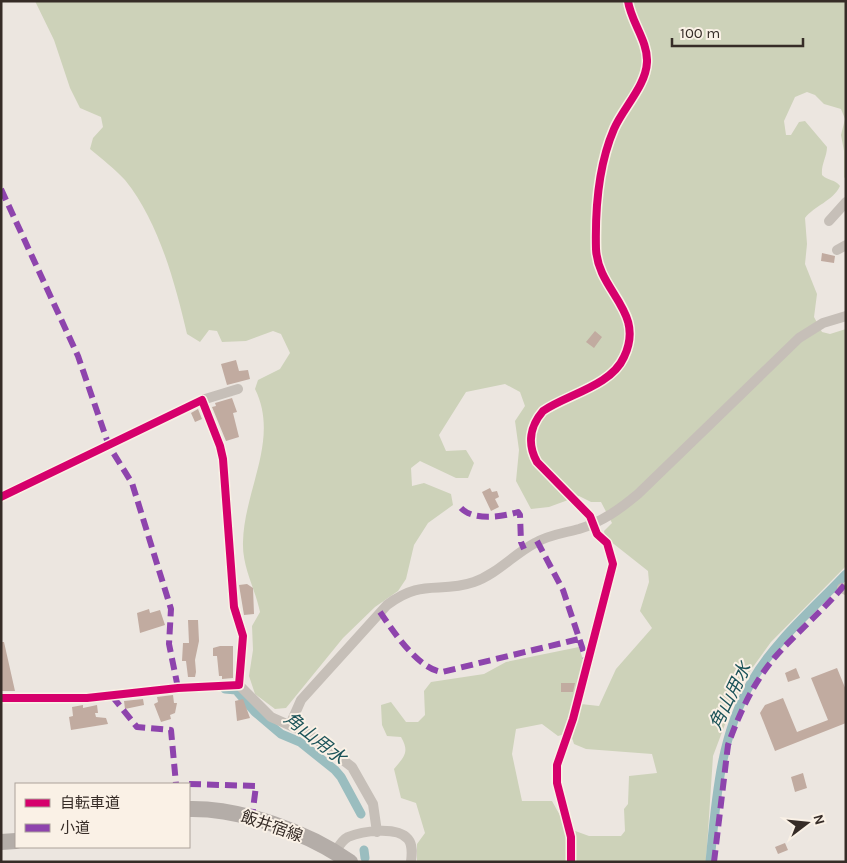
<svg xmlns="http://www.w3.org/2000/svg" width="847" height="863" viewBox="0 0 847 863" font-family="Karla,'Noto Sans JP',sans-serif">
<style>
.green{fill:#cdd2b9;fill-rule:evenodd}
.lines{fill:none;stroke-linecap:round;stroke-linejoin:round}
.canal{stroke:#9abdbf;stroke-width:9}
.building{fill:#c1aba0}
.street{stroke:#c6bfb8;stroke-width:10}
.primary{stroke:#b4ada8;stroke-width:16}
.quiet{stroke:#8e44ad;stroke-width:6;stroke-dasharray:12 6;stroke-linecap:butt}
.cycleway-casing{stroke:#faf1e6;stroke-width:11}
.cycleway{stroke:#d6006c;stroke-width:8}
.labels{text-anchor:middle;dominant-baseline:central;stroke-width:4;stroke-linejoin:round;paint-order:stroke}
.street-label{font-size:16px;fill:#362c27;stroke:#faf1e6}
.water-label{font-size:18px;font-style:italic;fill:#1b5359;stroke:#faf1e6}
</style>
<rect width="100%" height="100%" fill="#ece6e0"/>
<!-- green -->
<path class="green" d="M 35,1 L 846,1 L 846,180 L 844,177 L 844,151 L 841,135 L 845,119 L 841,109 L 824,104 L 815,95 L 807,92 L 795,97 L 784,121 L 786,135 L 791,135 L 799,122 L 805,121 L 827,147 C 827,157 821,164 822,175 C 828,181 835,179 840,186 C 833,201 814,206 805,218 L 807,244 L 805,264 L 817,294 L 814,317 L 822,332 L 830,334 L 846,329 L 846,566 L 771,642 L 745,678 L 727,719 L 713,756 L 706,862 L 417,862 L 417,844 L 425,833 L 416,803 L 401,798 L 394,769 C 404,757 410,752 401,737 L 387,736 L 382,725 L 381,705 L 391,702 L 406,722 L 418,722 L 425,715 L 424,691 L 431,682 L 484,674 L 506,662 L 579,647 L 583,660 L 575,695 L 581,704 L 599,706 L 616,669 L 652,628 L 640,611 L 649,582 L 648,571 L 605,537 L 604,531 L 612,523 L 601,502 L 591,502 L 579,496 L 549,507 L 531,509 L 516,481 L 519,450 L 515,421 L 525,406 L 520,392 L 505,384 L 466,392 L 439,435 L 446,451 L 466,450 L 474,463 L 468,478 L 456,478 L 420,461 L 411,468 L 412,486 L 424,483 L 451,494 L 453,505 L 428,523 L 414,545 L 406,579 L 398,591 L 375,607 L 343,638 L 286,708 L 275,709 L 255,694 L 249,676 L 253,650 L 252,626 L 260,612 C 255,588 242,567 243,542 C 244,490 280,439 255,389 L 258,380 L 280,369 L 290,353 L 281,334 L 273,331 L 246,341 L 222,342 L 217,331 L 209,330 L 200,342 L 187,334 C 175,283 159,222 125,180 C 115,169 102,159 90,149 L 93,138 L 103,127 L 101,117 L 80,108 L 70,88 L 54,40 ZM 542,724 L 558,736 L 565,734 L 572,738 L 574,744 L 586,749 L 652,754 L 657,773 L 629,776 L 628,804 L 624,809 L 625,831 L 621,836 L 589,836 L 567,828 L 552,801 L 522,801 L 512,754 L 516,729 Z"/>
<g class="lines">
<!-- canal -->
<path class="canal" d="M 225,689 L 236,690 L 255,712 L 281,734 L 300,742 L 335,770 L 341,777 L 361,814
M 364,850 L 365,858
M 710,862 C 716,799 720,736 752,681 C 774,642 815,607 846,574"/>
</g>
<!-- building -->
<path class="building" d="M 822,253 L 835,256 L 834,263 L 821,261 Z
M 595,331 L 602,337 L 594,348 L 586,342 Z
M 236,360 L 239,371 L 248,370 L 250,379 L 227,385 L 221,364 Z
M 232,398 L 237,412 L 233,413 L 239,437 L 226,441 L 212,407 L 216,406 L 215,403 Z
M 198,409 L 202,419 L 195,422 L 191,413 Z
M 490,488 L 492,492 L 497,491 L 499,497 L 495,499 L 499,507 L 491,511 L 482,492 Z
M 247,584 L 253,588 L 254,614 L 244,615 L 239,585 Z
M 149,609 L 150,613 L 160,610 L 165,625 L 140,633 L 137,613 Z
M 188,620 L 198,620 L 199,641 L 195,660 L 196,672 L 195,677 L 188,677 L 186,661 L 182,661 L 183,643 L 189,643 Z
M 1,642 L 4,642 L 15,691 L 1,691 Z
M 220,646 L 233,646 L 233,678 L 222,679 L 222,676 L 219,676 L 217,656 L 213,656 L 213,648 Z
M 796,668 L 800,678 L 788,682 L 785,673 Z
M 837,668 L 846,690 L 846,723 L 775,751 L 760,713 L 765,705 L 783,698 L 797,732 L 828,720 L 811,678 Z
M 561,683 L 575,683 L 573,692 L 561,692 Z
M 173,695 L 174,703 L 177,703 L 175,713 L 170,715 L 171,719 L 161,722 L 154,704 L 158,702 L 157,697 Z
M 143,699 L 144,705 L 125,709 L 124,701 Z
M 243,699 L 250,718 L 237,721 L 235,701 Z
M 83,705 L 83,708 L 97,705 L 98,713 L 95,713 L 96,717 L 106,718 L 108,724 L 71,730 L 69,717 L 73,716 L 72,707 Z
M 803,773 L 807,788 L 795,792 L 791,777 Z
M 785,843 L 788,850 L 778,854 L 775,847 Z"/>
<g class="lines">
<!-- street -->
<path class="street" d="M 829,221 L 846,202
M 837,250 L 846,245
M 202,400 L 238,389
M 1,497 L 202,400 L 220,446 L 223,459 L 234,607 L 243,636 L 239,685 L 178,688 L 87,698 L 1,698
M 842,588 L 846,590
M 239,685 L 271,717 L 309,734 L 352,767 L 373,804 L 377,832
M 290,725 L 301,700 L 387,605 C 422,578 439,594 474,582 C 497,574 514,554 535,543 C 548,535 564,533 579,529 C 602,522 620,509 638,494 L 799,338 L 823,323 L 846,316
M 336,851 C 339,846 342,840 348,837 C 362,831 397,826 408,839 C 413,845 412,854 411,862
M 571,862 L 571,837 L 557,783 L 557,765 L 573,719 L 613,564 L 607,543 L 597,534 L 590,516 L 537,462 C 527,444 530,426 543,411 C 568,394 611,386 624,357 C 646,311 598,292 596,249 C 595,209 598,166 614,129 C 623,108 646,86 647,62 C 648,41 631,22 628,1"/>
<!-- primary -->
<path class="primary" d="M 189,809 C 241,808 307,832 350,862
M 1,842 L 16,841"/>
<!-- quiet -->
<path class="quiet" d="M 1,189 L 78,356 L 109,446 L 132,483 L 171,609 L 169,644 L 178,688
M 461,508 C 473,521 502,517 518,512 L 520,515 L 521,542 L 524,549
M 537,541 L 563,590 L 587,662
M 380,612 C 393,631 418,669 442,672 L 579,639
M 112,696 L 137,727 L 171,730 L 176,784
M 189,784 L 256,786 L 252,817
M 714,862 L 728,745 C 739,714 754,681 776,656 C 798,631 825,609 846,583"/>
<!-- cycleway casing -->
<g class="cycleway-casing">
<path id="cycleway" d="M 1,497 L 202,400 L 220,446 L 223,459 L 234,607 L 243,636 L 239,685 L 178,688 L 87,698 L 1,698
M 571,862 L 571,837 L 557,783 L 557,765 L 573,719 L 613,564 L 607,543 L 597,534 L 590,516 L 537,462 C 527,444 530,426 543,411 C 568,394 611,386 624,357 C 646,311 598,292 596,249 C 595,209 598,166 614,129 C 623,108 646,86 647,62 C 648,41 631,22 628,1"/>
</g>
<!-- cycleway -->
<use href="#cycleway" class="cycleway"/>
</g>
<g class="labels">
<!-- street labels -->
<g class="street-label">
<text transform="translate(272 826) rotate(19)">飯井宿線</text>
</g>
<!-- water labels -->
<g class="water-label">
<text transform="translate(730 696) rotate(-64)">角山用水</text>
<text transform="translate(315 738) rotate(38)">角山用水</text>
</g>
</g>
<!-- border -->
<rect width="847" height="863" fill="none" stroke="#362c27" stroke-width="5"/>
<!-- legend -->
<rect x="15" y="783" width="175" height="65" fill="#faf1e6" stroke="#aca29a"/>
<rect x="25" y="799" width="25" height="8" fill="#d6006c" stroke="#aca29a"/>
<text x="60" y="808" font-size="15" fill="#362c27">自転車道</text>
<rect x="25" y="824" width="25" height="8" fill="#8e44ad" stroke="#aca29a"/>
<text x="60" y="833" font-size="15" fill="#362c27">小道</text>
<!-- north arrow -->
<g transform="translate(807 823) rotate(74)" stroke="#faf1e6" stroke-width="4" paint-order="stroke">
<path d="M0-4L9 19L0 12L-9 19Z" fill="#362c27"/>
<text y="-8" font-size="14" font-weight="bold" text-anchor="middle" fill="#362c27">N</text>
</g>
<!-- scale -->
<path d="M672 38v8h131v-8" fill="none" stroke="#362c27" stroke-width="2.5"/>
<text x="680" y="38" font-size="15" fill="#362c27" stroke="#faf1e6" stroke-width="4" paint-order="stroke">100 m</text>
</svg>
